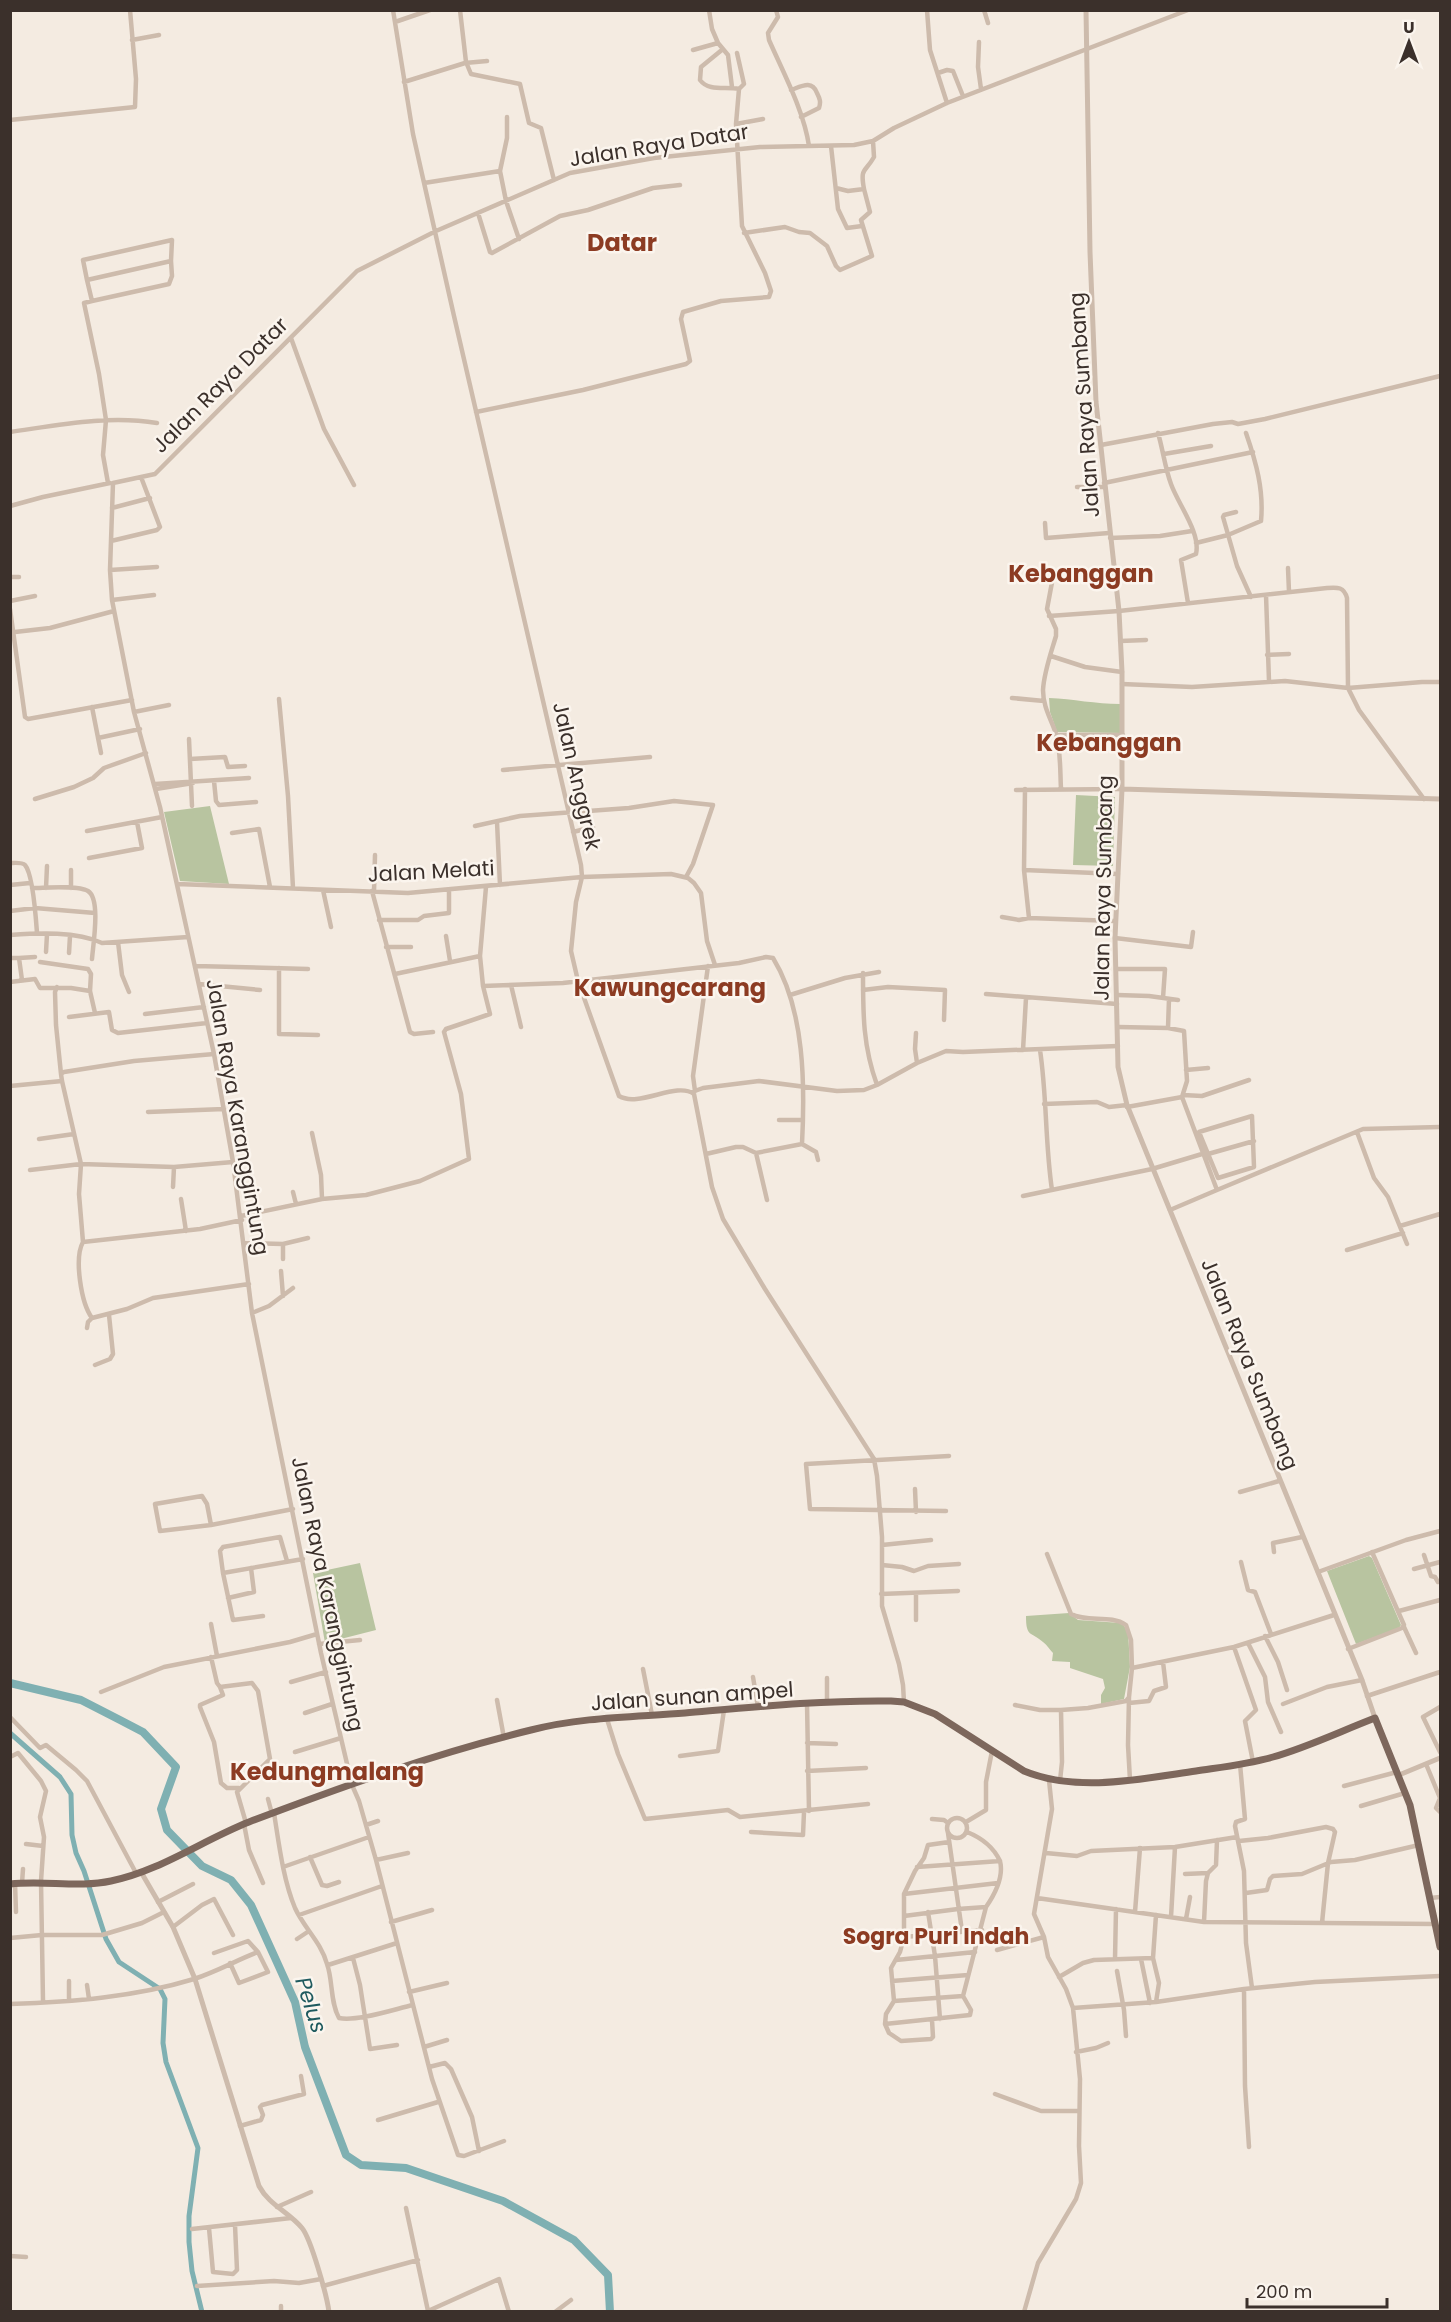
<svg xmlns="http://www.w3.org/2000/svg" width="1451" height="2322" viewBox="0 0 1451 2322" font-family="Poppins,sans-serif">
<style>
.green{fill:#b8c4a0}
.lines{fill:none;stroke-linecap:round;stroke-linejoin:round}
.canal{stroke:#7fb0b2;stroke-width:5}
.river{stroke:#7fb0b2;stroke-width:8}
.minor{stroke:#cdbbac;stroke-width:4.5}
.tertiary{stroke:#cdbbac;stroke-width:5}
.primary{stroke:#7d675c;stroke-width:7}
.labels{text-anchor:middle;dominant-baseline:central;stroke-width:5;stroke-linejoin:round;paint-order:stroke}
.street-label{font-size:21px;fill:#3b302b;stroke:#fbf5ee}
.neighbourhood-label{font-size:22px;font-weight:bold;fill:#8c3b22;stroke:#fbf5ee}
.water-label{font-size:22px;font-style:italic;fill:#1f5a5e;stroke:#fbf5ee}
.quarter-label{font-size:24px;font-weight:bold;fill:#8c3b22;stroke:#fbf5ee}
</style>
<rect width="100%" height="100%" fill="#f4ebe1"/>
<!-- green -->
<path class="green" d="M 1049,698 C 1073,699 1096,704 1120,704 L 1120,733 L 1057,732 L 1050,712 Z
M 1076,795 L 1115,797 L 1113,866 L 1073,865 Z
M 210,806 L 229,884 L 180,881 L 164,812 Z
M 1369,1556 L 1372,1558 L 1401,1625 L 1399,1628 L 1356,1644 L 1327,1571 Z
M 360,1563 L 376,1630 L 325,1643 L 313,1573 Z
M 1069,1613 L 1078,1620 L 1121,1623 L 1128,1630 L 1130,1667 L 1124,1699 L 1101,1704 L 1101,1695 L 1105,1688 L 1103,1679 L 1070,1668 L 1070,1662 L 1052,1661 L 1053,1653 C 1050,1650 1047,1645 1043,1642 C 1031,1631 1026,1638 1026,1616 Z"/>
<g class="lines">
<!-- canal -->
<path class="canal" d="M 10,1733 L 60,1777 L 71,1794 L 72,1835 L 76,1853 L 84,1871 L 106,1939 L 119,1962 L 160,1989 L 165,1999 L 163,2043 L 166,2062 L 198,2148 L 189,2216 L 189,2242 L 192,2271 L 202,2312"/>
<!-- river -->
<path class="river" d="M 10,1683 L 81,1700 L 120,1720 L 143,1732 L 176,1767 L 161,1809 L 167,1830 L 202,1866 L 231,1880 L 251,1905 L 295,2002 L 305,2047 L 346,2155 L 361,2165 L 406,2168 L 503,2201 L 574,2240 L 608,2275 L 610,2312"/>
<!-- minor -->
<path class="minor" d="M 393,10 L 413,134 L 454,316 L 581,865 L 582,877 L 576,902 L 571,951 L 578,981 L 619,1096 C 639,1108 676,1081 694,1094 L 712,1187 L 723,1219 L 765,1289 L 874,1459 L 877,1476 L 882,1537 L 882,1606 L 899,1664 L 903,1685 L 904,1702
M 460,10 L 466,62 L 471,74 L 520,84 L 529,123 L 541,128 L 554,180
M 709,10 L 712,29 L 718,43 L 728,55 L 732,87
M 776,10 L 778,17 L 768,33 L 769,40 C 783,72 804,111 809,146
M 927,10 L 930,50 L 947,103
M 984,10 L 988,23
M 395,22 L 430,10
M 132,40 L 159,35
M 979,42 L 978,67 L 981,89
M 723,49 L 701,67 L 700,80 C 709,92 726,86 739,89
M 693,50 L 718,43
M 938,73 L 947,70 L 953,71 L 963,96
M 404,82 L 465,63 L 487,61
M 791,90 C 802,86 812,80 817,93 C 820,99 821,102 819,108 L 801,117
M 507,117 L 507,138 L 500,171 L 506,201 L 519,239
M 10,120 L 135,107 L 136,79 L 130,10
M 736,124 L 763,119
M 831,146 L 838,209 L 847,228 L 862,226
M 424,183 L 500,171
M 836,188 L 848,191 L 864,189 C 860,167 865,173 874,157 L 873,141
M 478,213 L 490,252 L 492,253 L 560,216 L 588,210 L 653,188 L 680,185
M 744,233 L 785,227 L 799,232 L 810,233 L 827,246 L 836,266 L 840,270 L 872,256 L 861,220 L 870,212 L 864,189
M 87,280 L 83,260 L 172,240 L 171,261
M 92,301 L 87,280 L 171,261 L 172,276 L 169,284 L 92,301 L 84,303 L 99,374 L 106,420 L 103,455 L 108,483
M 291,338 L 324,429 L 354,485
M 476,412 L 583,390 L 686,364 L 690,361 L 681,319 L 683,312 L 721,301 L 769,297 L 771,291 L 765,273 L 742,226 L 736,124 L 739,89 L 744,84 L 737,53
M 10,432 C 59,425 108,415 157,423
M 1158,433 C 1163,450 1165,468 1171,484 C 1178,504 1201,533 1196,554 L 1181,560 L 1188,603
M 1101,445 L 1213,424 L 1232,422 L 1238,424 L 1265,419 L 1440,376
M 1164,454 L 1211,446
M 1104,483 L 1253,452
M 1077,487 L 1105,487
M 10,506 L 43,497 L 110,483
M 112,508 L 150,498
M 1236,512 L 1224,515 L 1223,517 L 1237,566 L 1251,597
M 1045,523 L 1046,538 L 1109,533
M 1110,538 L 1160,536 L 1192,531
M 111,541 L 157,530 L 160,527 L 141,477
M 1196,543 L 1228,535 L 1261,521 C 1264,490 1256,462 1246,433
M 1288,568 L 1289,592
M 110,570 L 157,567
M 10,577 L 19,577
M 1053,577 L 1047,609 L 1056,629 L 1056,636 C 1051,653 1044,672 1043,690 C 1043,707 1051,719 1056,734 C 1061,751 1060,772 1061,789
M 1266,595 L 1269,681
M 112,600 L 154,595
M 10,601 L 35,596
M 10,609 L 25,717 L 28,719 L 132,700
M 1049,616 L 1119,611 L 1327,588 C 1338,587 1344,587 1347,598 L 1348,688 L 1359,710 L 1424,799
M 15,632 L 50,628 L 114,611
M 1120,641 L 1146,640
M 1267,655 L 1289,654
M 1051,656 L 1085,667 L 1122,672
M 1122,684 L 1192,687 L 1285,681 L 1348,688 L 1422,682 L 1440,682
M 1012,698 L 1044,701
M 279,699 L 288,796 L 293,888
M 92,707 L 101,753
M 134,712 L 169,705
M 1056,735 L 1123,735
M 98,738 L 140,729
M 189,739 L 192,806
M 190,759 L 225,757 L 228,767 L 245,766
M 503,770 L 650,757
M 214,781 L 216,801 L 219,805 L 256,802
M 155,784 L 249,778
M 156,789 L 193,783
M 1025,789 L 1024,870 L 1029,918
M 1016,790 L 1122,789
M 35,799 L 74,787 L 93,778 L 104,768 L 146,753
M 497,822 L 500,885
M 475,826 L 520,816 L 629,808 L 674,801 L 713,805 L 693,864 L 686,877
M 87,831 L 162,817
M 573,832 L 593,827
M 232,833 L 259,829 L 270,887
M 89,858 L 142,848 L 137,822
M 10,863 C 14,863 22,862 25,865 C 33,874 36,919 37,933
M 1024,870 L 1118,874
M 177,884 L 408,893 L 582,877 L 671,874 L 688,878 L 694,883 L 701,893 L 707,941 L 715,965
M 10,885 L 30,883
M 32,888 C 45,888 77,885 88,891 C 101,899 93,945 92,959
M 46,888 L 47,866
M 71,888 L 71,870
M 323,890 L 331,927
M 372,891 L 410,1032 L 414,1034 L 433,1032
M 374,892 L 375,855
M 10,911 L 35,908 L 95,913
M 1002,917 L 1019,920 L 1029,918 L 1115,921
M 379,920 L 418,920 L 424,916 L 449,913 L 449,890
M 10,935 C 39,933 76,931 102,943 L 188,937
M 446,936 L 450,961
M 1115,938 L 1191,947 L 1193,932
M 118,942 L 122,975 L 129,992
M 386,947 L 411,947
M 46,952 L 47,934
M 69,953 L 70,936
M 10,958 L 19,958 L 22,980
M 19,958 L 35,957
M 40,962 L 88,969 L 91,974 L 90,991
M 195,966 L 308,969
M 279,968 L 279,1034 L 318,1035
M 1116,969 L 1165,969 L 1163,998
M 863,973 C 863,1015 863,1046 877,1085
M 395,974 L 480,956
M 10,982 L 35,979 L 40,988 L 71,988 L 90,991 L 95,1013
M 199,984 L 260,990
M 511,985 L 521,1027
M 483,986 L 563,983 L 739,963 L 766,957 L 773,958 C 805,1010 805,1086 802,1144 L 756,1153 L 743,1147 L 736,1147 L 706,1154
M 57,987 L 55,992 L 56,1025 L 61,1074
M 863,990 L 888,987 L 945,990 L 944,1020
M 986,994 L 1117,1004
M 790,995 L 845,978 L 879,972
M 1117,995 L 1149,996 L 1178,1000
M 145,1014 L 204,1007
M 69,1017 L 109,1012 L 112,1030 L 118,1033 L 207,1023
M 1118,1027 L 1168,1028 L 1184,1031 L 1187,1081 L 1182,1097 L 1127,1107
M 1168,1028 L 1169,999
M 916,1033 L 915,1049 L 917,1063
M 1023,1050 L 1026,998
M 1040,1050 C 1047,1096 1045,1143 1052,1190
M 214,1054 L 134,1061 L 64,1072 L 61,1074 L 62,1081 L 81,1164 L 174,1167 L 233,1162
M 1186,1070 L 1208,1068
M 10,1086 L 62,1081
M 695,1091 L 693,1076 L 708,966
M 692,1092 L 703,1088 L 759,1081 L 837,1091 L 864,1090 L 877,1085 L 917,1063 L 946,1051 L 963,1052 L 1118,1046
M 1183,1095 L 1202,1096 L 1249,1080
M 1044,1104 L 1097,1102 L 1109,1107 L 1127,1105
M 148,1112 L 224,1109
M 1252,1116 L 1254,1167 L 1218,1178 L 1199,1132 Z
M 779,1120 L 803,1120
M 1357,1132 L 1374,1178 L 1388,1197 L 1407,1244
M 312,1133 L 321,1175 L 322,1199
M 39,1139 L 74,1134
M 802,1144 L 816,1152 L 818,1160
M 756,1153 L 767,1200
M 1208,1154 L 1254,1141
M 30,1170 L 81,1164 L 79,1194 L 83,1242 L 200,1229 L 242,1220
M 173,1187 L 174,1167
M 1217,1190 L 1363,1129 L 1440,1127
M 293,1192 L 296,1204
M 1023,1196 L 1152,1169 L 1202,1154
M 181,1199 L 186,1231
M 1170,1210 L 1217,1190 L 1182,1097
M 241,1216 L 322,1199 L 366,1195 L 420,1181 L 469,1159 L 461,1094 L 444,1032 L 446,1029 L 490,1014 L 483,986 L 480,956 L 486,887
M 1400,1226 L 1440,1214
M 83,1242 C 74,1258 81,1303 92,1318
M 244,1243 L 283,1244 L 308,1238
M 283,1244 L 283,1259
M 1347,1250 L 1403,1233
M 281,1271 L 283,1296
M 252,1313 L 269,1306 L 293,1288
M 92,1318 L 127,1309 L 153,1298 L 249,1284
M 87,1328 L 88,1322 L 92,1318
M 95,1365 L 110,1359 L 113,1354 L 109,1315
M 915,1489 L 916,1512
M 1240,1492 L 1279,1481
M 946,1511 L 810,1509 L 806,1464 L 949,1456
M 211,1525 L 160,1531 L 155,1504 L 202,1496 L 207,1504 L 211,1525 L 293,1509
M 882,1545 L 931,1540
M 1274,1552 L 1273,1543 L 1302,1537
M 1047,1554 L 1071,1614 C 1088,1623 1110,1614 1126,1625 L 1131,1640 L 1132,1668
M 1424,1555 L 1431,1576 L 1435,1577 L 1438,1582
M 1241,1562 L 1248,1590 L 1255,1592 L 1271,1634
M 882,1565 L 902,1567 L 914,1571 L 928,1566 L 959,1564
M 1414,1569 L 1440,1562
M 1318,1572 L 1406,1540 L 1440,1531
M 223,1573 L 220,1551 L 223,1547 L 280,1537 L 287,1561
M 916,1593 L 916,1620
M 881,1594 L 958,1591
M 228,1598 L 254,1592 L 251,1568
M 1399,1611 L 1440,1600
M 263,1616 L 233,1620 L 223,1573 L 303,1559
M 211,1624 L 217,1656
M 1404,1627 L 1416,1653
M 1265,1636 L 1278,1662 L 1287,1690
M 1248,1643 L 1265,1677 L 1268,1702 L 1281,1732
M 319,1644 L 360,1640
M 1234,1647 L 1256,1710 L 1245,1721 L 1253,1762
M 1348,1649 L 1402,1628 L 1404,1625 L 1372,1552
M 211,1657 L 217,1683 L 220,1687 L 252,1683 L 258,1691 L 270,1759 L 237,1792 L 246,1823
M 643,1669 L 652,1715
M 753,1677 L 758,1707
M 291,1682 L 326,1672
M 220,1687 L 223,1695 L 200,1705 L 200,1707 L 214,1742 L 221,1783 L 227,1788 L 239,1788
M 101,1692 L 164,1667 L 290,1642 L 317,1634
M 1367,1696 L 1440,1672
M 1129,1697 L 1128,1745 L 1130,1780
M 497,1700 L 504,1738
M 827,1702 L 827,1678
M 807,1703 L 809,1811
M 1129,1703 L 1149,1701 L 1154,1691 L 1166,1687 L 1163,1662
M 1283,1704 L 1327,1687 L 1362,1680
M 1015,1705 L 1040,1710 L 1061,1710
M 1440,1707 L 1423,1717 L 1440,1752
M 305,1713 L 332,1704
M 10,1717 L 40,1748 L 46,1745 L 76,1770 L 87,1781 L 136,1873
M 607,1719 L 618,1754 L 645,1819 L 728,1810 L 740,1817 L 868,1804
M 807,1743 L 836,1744
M 295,1752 L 341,1738
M 680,1756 L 718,1751 L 724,1710
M 10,1757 L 18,1753 L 41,1781 L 46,1791 L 40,1817 L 44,1837 L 41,1881 L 43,2001
M 1240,1764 L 1245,1819 L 1236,1822 L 1235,1826 L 1244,1871 L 1246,1943 L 1252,1988
M 1426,1764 L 1440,1798 L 1436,1808 L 1440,1812
M 807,1771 L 866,1768
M 1060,1781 L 1062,1762 L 1061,1710 L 1088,1708 L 1126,1701 L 1129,1697 L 1132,1668 L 1234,1647 L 1334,1615
M 1344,1786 L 1397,1772
M 268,1799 L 272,1814
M 1361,1806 L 1405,1793
M 274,1813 C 279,1844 283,1879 295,1908 C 304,1928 321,1942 327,1964 C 333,1980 330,2002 339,2018 C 356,2022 395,2009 413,2005
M947 1828a10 10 0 1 1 20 0a10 10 0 1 1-20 0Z
M 932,1819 L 944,1820 L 948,1823
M 966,1822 L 986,1810 L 986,1782 L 992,1751
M 244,1824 L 249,1850 L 263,1883
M 366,1825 L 378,1821
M 751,1832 L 803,1835 L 804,1812
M 967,1832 C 982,1838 993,1846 1000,1861
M 948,1833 L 962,1931
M 1239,1841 L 1268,1838 L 1326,1827 L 1333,1829 L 1335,1832 L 1328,1863 L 1322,1923
M 26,1844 L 43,1846
M 1046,1853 L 1077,1856 L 1091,1851 L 1175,1847 L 1237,1837
M 310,1857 L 322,1885 L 327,1886 L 339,1882
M 376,1860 L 408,1853
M 283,1867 L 369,1837
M 1185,1874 L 1208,1873
M 15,1883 L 16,1912
M 22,1883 L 23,1869
M 1246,1893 L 1267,1890 L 1270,1879 L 1273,1876 L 1302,1874 L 1331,1862 L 1355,1860 L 1419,1845
M 904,1894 L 998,1883
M 1037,1898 L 1204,1922 L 1435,1924
M 1430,1898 L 1440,1897
M 158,1902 L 193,1884
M 928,1912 L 935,1956 L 940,2019
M 1135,1912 L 1140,1848
M 299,1915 L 382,1886
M 1156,1915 L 1153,1958 L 1159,1983 L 1156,2002
M 904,1916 L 958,1909 L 986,1907 C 995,1894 1004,1877 1000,1861 L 917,1867
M 1171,1917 L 1175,1847
M 1186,1919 L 1190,1897
M 391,1922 L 432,1910
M 1204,1922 L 1206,1881 L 1208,1873 L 1216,1865 L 1217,1840
M 173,1927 L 202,1905 L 214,1899 L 233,1935
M 904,1937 L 982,1930
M 10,1938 L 42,1935 L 102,1935 L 142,1923 L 164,1912
M 297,1939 L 309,1931
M 997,1950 L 1044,1937
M 214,1953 L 248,1941 L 258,1952 L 268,1972 L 239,1983 L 230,1963
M 353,1958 L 360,1985 L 370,2049 L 397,2045
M 1115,1959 L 1116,1909
M 1141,1959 L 1150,2003
M 896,1960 L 975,1952
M 328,1965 L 397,1943
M 1117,1971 L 1124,2010 L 1126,2036
M 1059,1977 L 1083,1963 L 1094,1960 L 1153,1958
M 69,1981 L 69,2001
M 892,1981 L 968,1975
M 87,1985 L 89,1999
M 1244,1989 L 1245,2086 L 1249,2147
M 409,1992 L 447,1983
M 894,2001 L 963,1996 L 986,1907
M 10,2004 C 72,2002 135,1997 194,1979 C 216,1972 237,1960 258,1952
M 1073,2008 L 1156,2002 L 1244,1989 L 1315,1982 L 1440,1976
M 932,2020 L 933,2037 L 931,2039 L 901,2041 L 889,2033 L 885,2024 L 886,2014 L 894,2001 L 891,1968 L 900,1952 L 904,1937 L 904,1894 L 915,1871 L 924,1858 L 928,1845 L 949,1842
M 885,2024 L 970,2015 L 971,2010 L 963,1996
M 424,2047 L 447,2040
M 1076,2052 L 1096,2048 L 1108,2043
M 429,2067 L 445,2063 L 451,2069 L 472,2117 L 479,2151
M 995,2094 L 1041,2111 L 1079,2111
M 378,2120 L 438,2102
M 240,2126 L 261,2120 L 263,2115 L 260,2107 L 262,2105 L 304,2094 L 301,2076
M 504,2141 L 464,2156 L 458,2155 L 432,2079 L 376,1860 L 359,1801 L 352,1785 L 321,1653 L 252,1313 L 233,1162 L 214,1054 L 160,807 L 134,712 L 112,600 L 110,570 L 113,483 L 155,474 L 357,271 L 436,231 L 570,173 L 654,158 L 760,147 L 854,145 L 873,141 L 894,128 L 947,103 L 1188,10
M 277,2207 L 311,2192
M 406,2208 L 428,2311
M 209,2228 L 213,2272 L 233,2274 L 237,2270 L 235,2225
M 192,2229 L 291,2218
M 10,2256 L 26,2257
M 197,2286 L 274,2281 L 299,2283 L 321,2279
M 323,2286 L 418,2260
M 281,2306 L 281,2312
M 428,2311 L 499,2279 L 509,2312
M 555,2312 L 571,2300
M 1024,2312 L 1038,2263 L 1076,2199 L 1081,2183 L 1079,2146 L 1080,2079 L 1073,2008 L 1066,1989 L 1048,1957 L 1044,1937 L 1034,1914 L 1052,1809 L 1049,1780"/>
<!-- tertiary -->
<path class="tertiary" d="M 1086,10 L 1090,252 L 1096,402 L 1119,611 L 1122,672 L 1122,789 L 1115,938 L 1118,1067 L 1127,1105 L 1362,1680 L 1375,1718
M 1122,789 L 1440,799
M 1399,1775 L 1440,1758
M 141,1872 L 173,1927 L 195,1979 L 259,2186 C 269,2205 289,2212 302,2228 C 311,2239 327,2296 329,2312"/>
<!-- primary -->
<path class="primary" d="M 10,1884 C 44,1880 79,1888 111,1881 C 160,1871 203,1840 249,1822 C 341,1787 436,1753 531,1730 C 581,1717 634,1717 685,1713 C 754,1707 822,1700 891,1701 L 904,1702 L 935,1714 L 1024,1771 C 1077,1793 1141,1779 1196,1771 C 1222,1767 1248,1764 1273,1757 C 1308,1747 1341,1731 1375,1718 L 1410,1805 L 1440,1947"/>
</g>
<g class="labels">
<!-- street labels -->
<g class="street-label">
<text transform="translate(659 145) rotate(-9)">Jalan Raya Datar</text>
<text transform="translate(220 385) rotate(-45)">Jalan Raya Datar</text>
<text transform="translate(1084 405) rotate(-94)">Jalan Raya Sumbang</text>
<text transform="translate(577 776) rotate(77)">Jalan Anggrek</text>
<text transform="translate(431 871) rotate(-3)">Jalan Melati</text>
<text transform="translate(1103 888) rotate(-89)">Jalan Raya Sumbang</text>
<text transform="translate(238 1117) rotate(80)">Jalan Raya Karanggintung</text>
<text transform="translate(1250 1364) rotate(68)">Jalan Raya Sumbang</text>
<text transform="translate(328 1594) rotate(78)">Jalan Raya Karanggintung</text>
<text transform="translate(692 1696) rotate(-4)">Jalan sunan ampel</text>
</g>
<!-- neighbourhood labels -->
<g class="neighbourhood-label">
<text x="936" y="1936">Sogra Puri Indah</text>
</g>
<!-- water labels -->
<g class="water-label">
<text transform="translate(311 2005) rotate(72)">Pelus</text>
</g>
<!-- quarter labels -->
<g class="quarter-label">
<text x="622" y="242">Datar</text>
<text x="1081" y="573">Kebanggan</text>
<text x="1109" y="742">Kebanggan</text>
<text x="670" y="987">Kawungcarang</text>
<text x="327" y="1771">Kedungmalang</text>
</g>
</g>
<!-- border -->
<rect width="1451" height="2322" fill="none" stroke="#3b302b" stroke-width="24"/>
<!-- north arrow -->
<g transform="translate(1409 42)" stroke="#fbf5ee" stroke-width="4.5" paint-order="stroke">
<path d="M0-4.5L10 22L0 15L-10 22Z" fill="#3b302b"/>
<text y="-9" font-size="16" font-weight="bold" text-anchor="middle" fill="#3b302b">U</text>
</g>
<!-- scale -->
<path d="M1247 2298v9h140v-9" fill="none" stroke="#3b302b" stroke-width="3"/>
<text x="1256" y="2298" font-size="18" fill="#3b302b" stroke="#fbf5ee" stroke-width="4.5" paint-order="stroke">200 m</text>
</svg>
